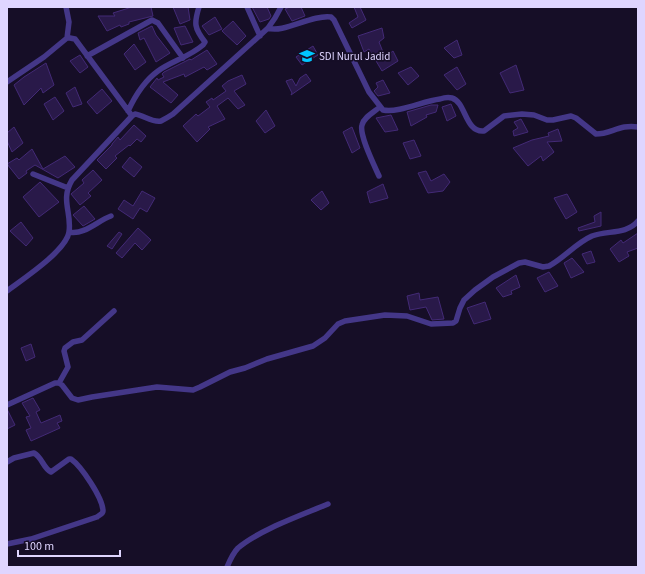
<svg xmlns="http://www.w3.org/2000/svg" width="645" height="574" viewBox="0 0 645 574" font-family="'Source Sans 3',sans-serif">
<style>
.building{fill:#291949;stroke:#432a76}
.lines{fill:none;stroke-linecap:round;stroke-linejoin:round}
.street{stroke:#443788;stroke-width:5.5}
.labels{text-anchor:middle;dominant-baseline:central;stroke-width:3.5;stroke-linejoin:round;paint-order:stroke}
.poi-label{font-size:11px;fill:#dfd5ff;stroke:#160e27;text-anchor:start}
</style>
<rect width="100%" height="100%" fill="#160e27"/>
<!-- building -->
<path class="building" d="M 132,7 L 151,7 L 153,16 L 129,22 L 129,24 L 121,27 L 120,25 L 107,31 L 98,16 L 115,16 L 113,13 Z
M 173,7 L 188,7 L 190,20 L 180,24 Z
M 252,7 L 267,7 L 271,16 L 269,19 L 260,22 Z
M 290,7 L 301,7 L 305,16 L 292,21 L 285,9 Z
M 354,7 L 360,7 L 366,20 L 352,28 L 349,23 L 358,17 Z
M 215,17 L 222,29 L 209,35 L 202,26 Z
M 233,21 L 246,36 L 237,45 L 222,31 Z
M 152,26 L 156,35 L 170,53 L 156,62 L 144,38 L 140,40 L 138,33 Z
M 185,26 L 193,42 L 181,45 L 174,28 Z
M 382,28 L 384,38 L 379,42 L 385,57 L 393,51 L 398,61 L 382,71 L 369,49 L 364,52 L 358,36 Z
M 457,40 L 462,55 L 454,58 L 444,48 Z
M 134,44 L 146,62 L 135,70 L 124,54 Z
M 313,46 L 318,55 L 302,65 L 296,57 Z
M 207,50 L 217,64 L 207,70 L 204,67 L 185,77 L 184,74 L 163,82 L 178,95 L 171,103 L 150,87 L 157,78 L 158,80 L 164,77 L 162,74 L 164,72 L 190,59 L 191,60 Z
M 80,55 L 88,67 L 80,73 L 70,61 Z
M 46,63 L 54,85 L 43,93 L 41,88 L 24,105 L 14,85 L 24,77 Z
M 516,65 L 524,90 L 510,93 L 500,73 Z
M 411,67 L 419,76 L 408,85 L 398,73 Z
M 457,67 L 466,84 L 457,90 L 444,75 Z
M 306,74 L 311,81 L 291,95 L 292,93 L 286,81 L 292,79 L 296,86 L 300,78 Z
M 242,75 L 246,84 L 234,91 L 245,105 L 238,109 L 228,98 L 217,106 L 225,119 L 208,127 L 210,129 L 197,142 L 183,126 L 196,114 L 198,116 L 210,107 L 206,102 L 212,98 L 213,100 L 226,91 L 222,86 L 228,81 Z
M 383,80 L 390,93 L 378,96 L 374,91 L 378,87 L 376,83 Z
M 75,87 L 82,104 L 73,107 L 66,93 Z
M 102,89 L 112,101 L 97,114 L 87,102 Z
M 55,97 L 64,111 L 53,120 L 44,104 Z
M 451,104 L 456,116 L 447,121 L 442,107 Z
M 431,105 L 438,105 L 436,112 L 426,115 L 427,117 L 411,126 L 407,112 Z
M 266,110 L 275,126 L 265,133 L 256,121 Z
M 391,115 L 398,130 L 385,132 L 376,118 Z
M 521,119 L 528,132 L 514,136 L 513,131 L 518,128 L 514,122 Z
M 134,125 L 146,136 L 141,142 L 137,139 L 130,146 L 129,145 L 115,156 L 117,158 L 106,169 L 97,160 L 112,145 L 112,144 L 118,137 L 120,140 Z
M 14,127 L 23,143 L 12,152 L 7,141 L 7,133 Z
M 352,127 L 360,148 L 352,153 L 343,132 Z
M 558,129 L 562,141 L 547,142 L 554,152 L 543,161 L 541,156 L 528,166 L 513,148 L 532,140 L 549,136 L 548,133 Z
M 414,140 L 421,156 L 410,159 L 403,143 Z
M 32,149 L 43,169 L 65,156 L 75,167 L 58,178 L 35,165 L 26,171 L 27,173 L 19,179 L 7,164 L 17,158 L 19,160 Z
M 130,157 L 142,167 L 134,177 L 122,167 Z
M 93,170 L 102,180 L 88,193 L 91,196 L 80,205 L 71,194 L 84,183 L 82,180 Z
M 426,171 L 431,181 L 444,174 L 450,182 L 443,191 L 428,193 L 418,173 Z
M 40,182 L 59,202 L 39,217 L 23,197 Z
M 383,184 L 388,198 L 370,203 L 367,192 Z
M 142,191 L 155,198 L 147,212 L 140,208 L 133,219 L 118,209 L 124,200 L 133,206 Z
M 322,191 L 329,203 L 321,210 L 311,200 Z
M 567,194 L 577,212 L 566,219 L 554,198 Z
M 84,206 L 95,219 L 83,226 L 73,215 Z
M 601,212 L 601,226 L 579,231 L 578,228 L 595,222 L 594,216 Z
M 21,222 L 33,238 L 26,246 L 10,231 Z
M 138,228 L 151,240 L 142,250 L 135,243 L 122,258 L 116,253 Z
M 119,232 L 122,234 L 112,249 L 107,246 Z
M 638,233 L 638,248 L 627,252 L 629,256 L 619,262 L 610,249 L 621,240 L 623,243 Z
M 591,251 L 595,262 L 587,264 L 582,254 Z
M 572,258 L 584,272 L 571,278 L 564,263 Z
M 549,272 L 558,286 L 545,292 L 537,278 Z
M 516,275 L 520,287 L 511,291 L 512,294 L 503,297 L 496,288 Z
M 419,293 L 420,300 L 438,297 L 444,319 L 432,320 L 426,307 L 410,310 L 407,296 Z
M 485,302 L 491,319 L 474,324 L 467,308 Z
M 31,344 L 35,357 L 26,361 L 21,348 Z
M 33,398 L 40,410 L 36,412 L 41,423 L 60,415 L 62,421 L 57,423 L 60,428 L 31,441 L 26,430 L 31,428 L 26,417 L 30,416 L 22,403 Z
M 7,409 L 15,425 L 7,429 Z"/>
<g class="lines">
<!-- street -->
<path class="street" d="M 66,7 L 69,22 L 67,38
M 247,7 L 260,36
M 268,28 C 283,34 312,14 331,17 L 334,20 L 369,92 L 383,110 C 399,113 423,101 440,99 C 443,98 448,97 452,98 C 466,102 465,133 484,131 L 504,116 L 522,114 L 534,115 L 547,120 L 553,120 L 571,116 L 576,118 L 596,134 C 611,134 620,124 638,127
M 87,56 L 152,20 L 158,23 L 183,58
M 7,82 L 44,57 L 67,38 L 70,38 L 75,39 L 132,116
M 128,111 C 135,96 144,81 158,71 C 172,61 189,57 203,45 L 205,42 C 194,28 194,23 199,7
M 33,174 L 68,188
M 379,176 C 374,165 359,135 362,125 C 364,117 374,112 380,107
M 69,232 C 85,235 97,221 111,216
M 7,291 C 23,279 66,251 69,232 C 72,212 60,200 72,180 L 132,116 L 135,114 C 143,115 153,123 161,121 C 165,119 170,116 173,114 L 268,28 L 275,18 L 281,7
M 59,383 L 68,367 L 64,351 L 65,348 L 73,342 L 82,340 L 114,311
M 7,405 L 55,383 L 59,383 L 62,385 L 72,398 L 78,400 L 92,397 L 157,387 L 193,390 L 200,387 L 230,372 L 245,368 L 267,359 L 313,346 L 325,338 L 338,324 L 345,321 L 385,315 L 407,316 L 431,324 L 453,323 L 456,321 L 460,308 L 464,300 L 475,290 L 493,277 L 519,263 L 525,262 L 543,267 L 549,266 C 564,258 576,243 592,236 C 608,230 626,235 638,221
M 7,462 L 14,458 L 34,453 C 42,457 43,468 51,472 L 69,459 L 71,459 C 81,466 103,498 103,511 C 103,514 99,515 97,517 L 31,539 L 7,544
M 227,567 C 230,560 233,553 238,548 C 259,530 302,515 328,504"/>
</g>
<!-- icons -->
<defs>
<g id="school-bare" transform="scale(1.2)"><path d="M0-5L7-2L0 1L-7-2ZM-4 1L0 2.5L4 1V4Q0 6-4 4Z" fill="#01c6ff" stroke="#160e27" stroke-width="2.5" paint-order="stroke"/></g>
</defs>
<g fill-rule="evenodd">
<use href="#school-bare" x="307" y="56"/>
</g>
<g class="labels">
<!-- poi labels -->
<g class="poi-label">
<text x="319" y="56">SDI Nurul Jadid</text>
</g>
</g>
<!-- border -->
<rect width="645" height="574" fill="none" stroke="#dfd5ff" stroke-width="16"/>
<!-- scale -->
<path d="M18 550v6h102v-6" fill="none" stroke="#dfd5ff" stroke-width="2"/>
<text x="24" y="550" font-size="12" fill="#dfd5ff" stroke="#160e27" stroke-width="3" paint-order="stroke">100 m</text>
</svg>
